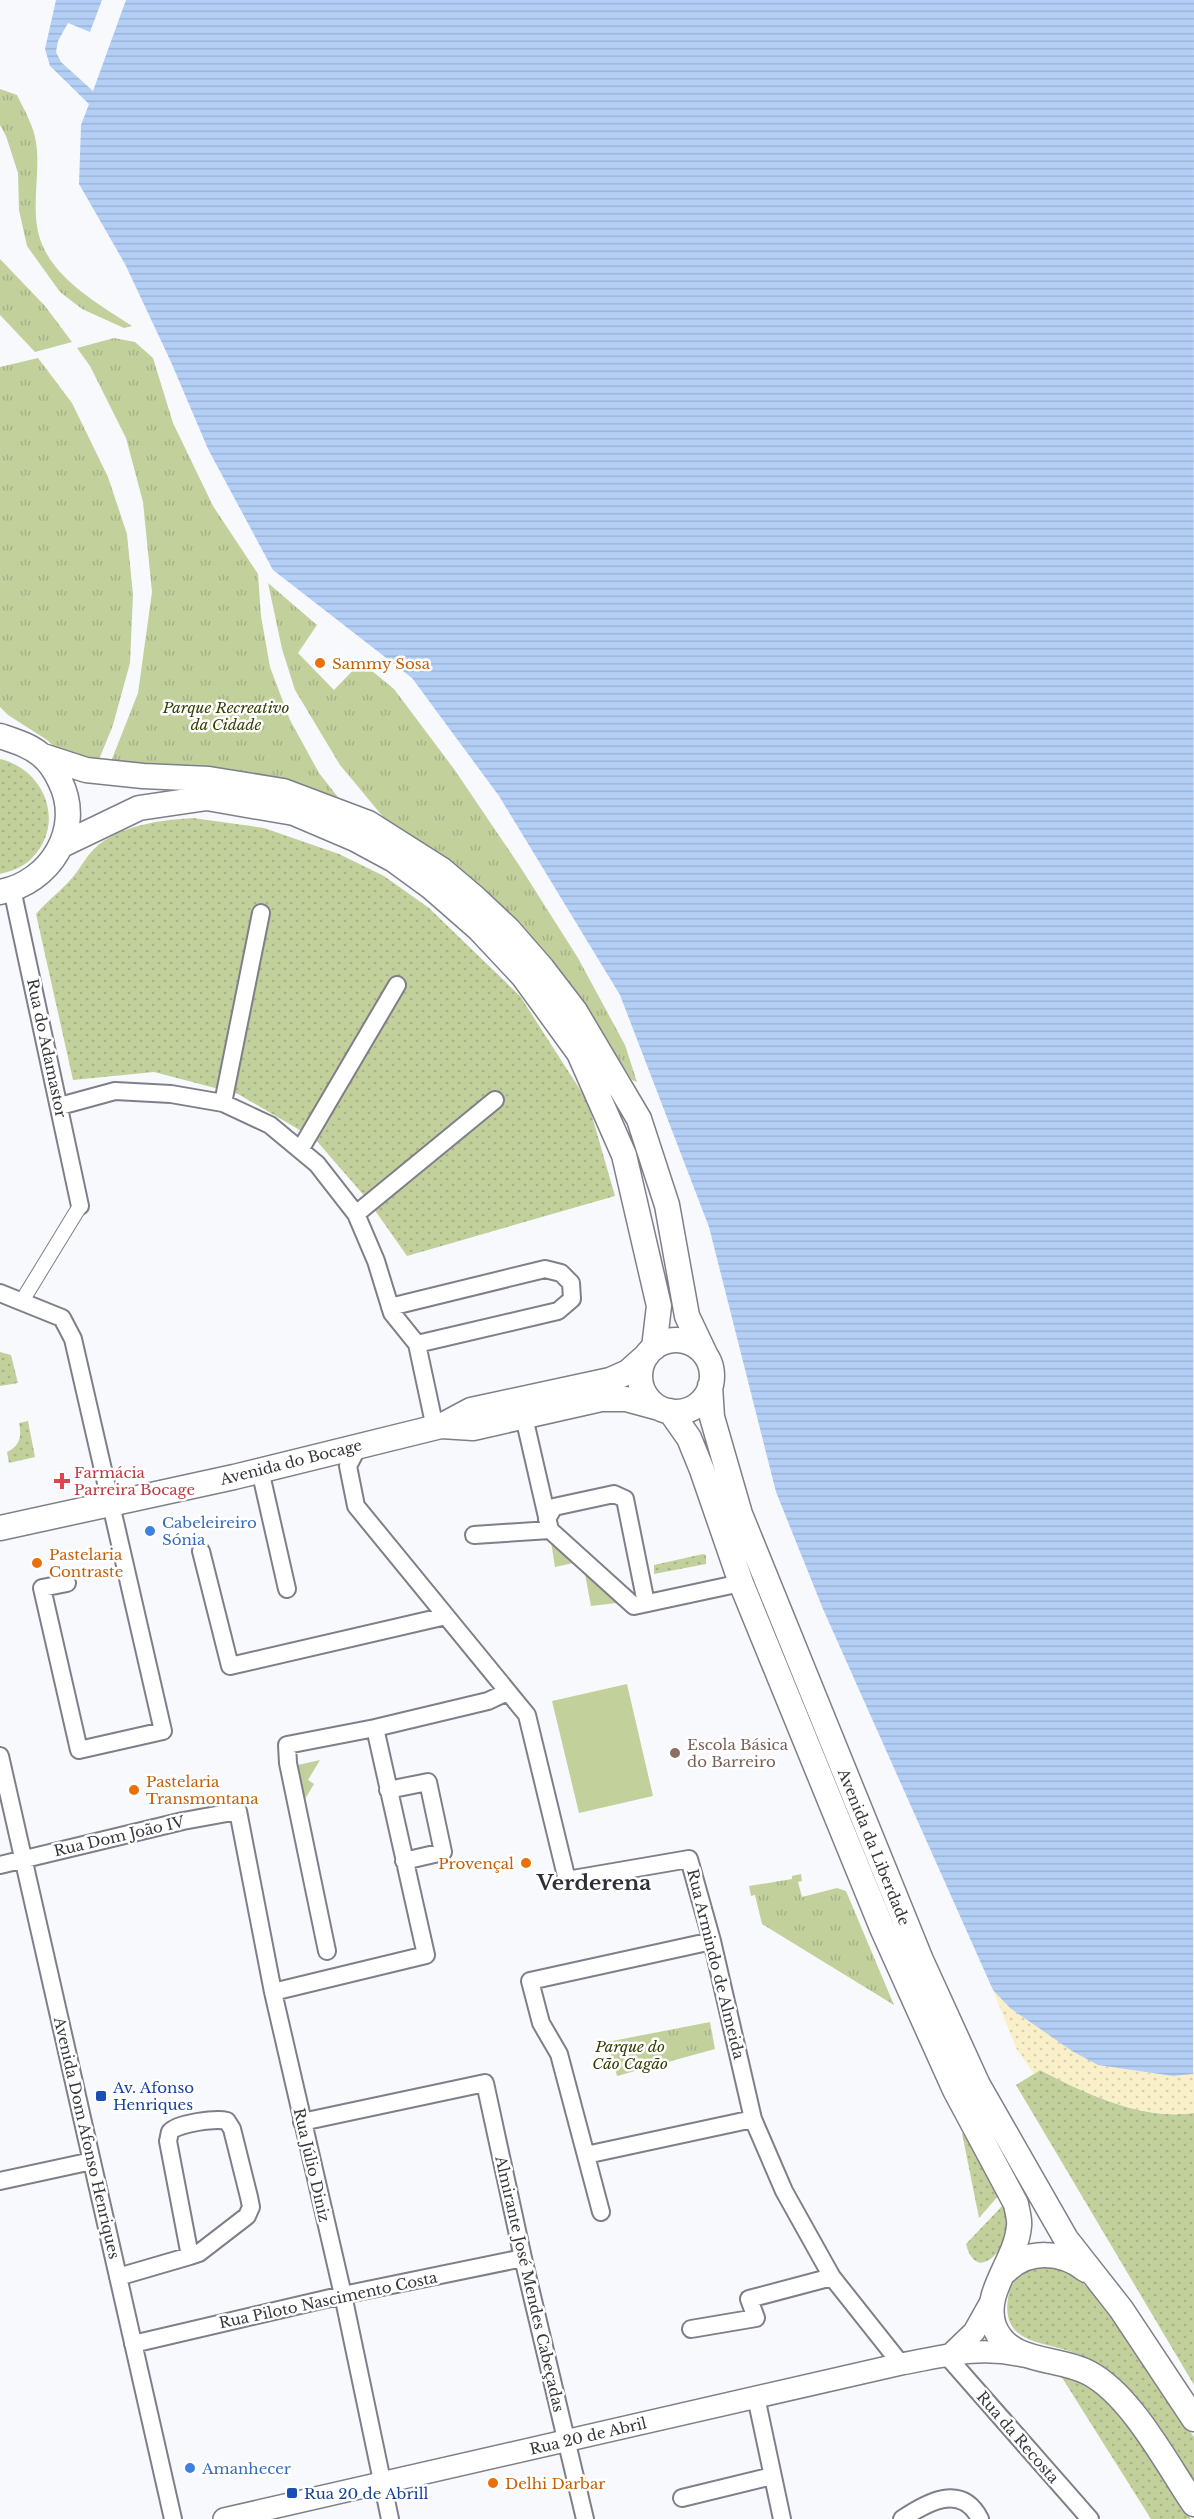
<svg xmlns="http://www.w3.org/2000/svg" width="1194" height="2519" viewBox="0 0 1194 2519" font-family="'Libre Baskerville',serif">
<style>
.grass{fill:url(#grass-dots)}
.sand{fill:url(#sand-dots)}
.park{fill:url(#park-tufts)}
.garden{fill:#c2d09c}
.water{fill:url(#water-rules)}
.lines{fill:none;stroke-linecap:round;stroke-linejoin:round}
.pedestrian-casing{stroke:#7e7f89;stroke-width:16}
.minor-casing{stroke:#7e7f89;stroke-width:20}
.tertiary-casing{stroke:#7e7f89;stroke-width:24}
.secondary-casing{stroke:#7e7f89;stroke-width:27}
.pedestrian{stroke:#fff;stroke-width:14}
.minor{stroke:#fff;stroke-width:16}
.tertiary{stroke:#fff;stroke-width:21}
.secondary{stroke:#fff;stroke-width:24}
.food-dot{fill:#e8710a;stroke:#fff;stroke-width:2}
.health-dot{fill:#e0444e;stroke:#fff;stroke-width:2}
.shop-dot{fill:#3f7fe0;stroke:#fff;stroke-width:2}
.education-dot{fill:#8d6e63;stroke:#fff;stroke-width:2}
.transit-dot{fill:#1a4fb4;stroke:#fff;stroke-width:2}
.labels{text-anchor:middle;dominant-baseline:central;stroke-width:5;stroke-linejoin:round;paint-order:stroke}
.food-label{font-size:15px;fill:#c56008;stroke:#fff;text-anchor:start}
.park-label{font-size:15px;font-style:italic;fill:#343f03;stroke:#fff}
.street-label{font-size:15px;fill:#37383c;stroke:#fff}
.health-label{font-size:15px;fill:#be3a42;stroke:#fff;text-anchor:start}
.shop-label{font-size:15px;fill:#366cbe;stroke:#fff;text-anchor:start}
.education-label{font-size:15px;fill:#785e54;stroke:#fff;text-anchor:start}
.transit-label{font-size:15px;fill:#164399;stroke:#fff;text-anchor:start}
.district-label{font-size:21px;font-weight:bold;fill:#2e2f37;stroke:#fff}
</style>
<defs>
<pattern id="grass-dots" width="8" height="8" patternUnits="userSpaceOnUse" patternTransform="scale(1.5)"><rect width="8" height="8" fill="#c2d09c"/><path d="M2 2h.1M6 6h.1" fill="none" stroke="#a7b387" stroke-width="1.8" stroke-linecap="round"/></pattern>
<pattern id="sand-dots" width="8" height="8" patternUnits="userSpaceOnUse" patternTransform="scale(1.5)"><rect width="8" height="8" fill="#f9f0ca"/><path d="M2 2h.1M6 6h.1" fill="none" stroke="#d6cfae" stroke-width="1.8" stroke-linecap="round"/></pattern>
<pattern id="park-tufts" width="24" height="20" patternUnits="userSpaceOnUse" patternTransform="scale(1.5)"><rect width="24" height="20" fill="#c2d09c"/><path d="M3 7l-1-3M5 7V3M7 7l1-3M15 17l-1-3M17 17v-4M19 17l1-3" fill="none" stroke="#a7b387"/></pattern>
<pattern id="water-rules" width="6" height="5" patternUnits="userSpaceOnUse" patternTransform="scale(1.5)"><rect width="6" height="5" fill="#b4cff6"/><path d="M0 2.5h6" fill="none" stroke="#9bb2d4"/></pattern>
</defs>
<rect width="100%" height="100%" fill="#f8f9fd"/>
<!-- grass -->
<path class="grass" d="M 0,759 C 44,769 66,822 33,857 C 24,867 12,871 0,874 Z
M 193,818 L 264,828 L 339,854 L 384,876 L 429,908 L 520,996 L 588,1102 L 615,1196 L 407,1256 L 367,1199 L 315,1139 L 238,1094 L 154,1072 L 73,1080 L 36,914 C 47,901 61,891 72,878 C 80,869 85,858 94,849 C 119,825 161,820 193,818 Z
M 0,1352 L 11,1355 L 18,1383 L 0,1386 Z
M 28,1421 L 35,1457 L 9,1463 L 7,1452 C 20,1446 22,1436 19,1423 Z
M 703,1554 L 706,1555 L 706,1564 L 654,1574 L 654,1565 Z
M 1040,2070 C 1087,2094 1140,2120 1194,2113 L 1194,2385 L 1016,2085 Z
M 962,2133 L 968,2137 L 1000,2194 L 979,2218 Z
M 1004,2204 C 1006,2208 1009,2213 1009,2217 C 1011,2246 977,2287 966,2244 Z
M 1051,2265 L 1074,2274 L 1101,2302 L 1194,2437 L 1194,2485 C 1172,2452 1147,2406 1119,2380 C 1106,2368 1090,2358 1072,2352 C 1040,2341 998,2343 1009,2293 C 1014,2271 1032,2267 1051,2265 Z
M 1061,2376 C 1111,2380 1165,2480 1191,2519 L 1151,2519 Z"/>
<!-- sand -->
<path class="sand" d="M 993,1990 L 1010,2008 L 1098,2065 L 1173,2076 L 1194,2073 L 1194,2113 C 1140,2120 1087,2094 1040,2070 L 1034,2074 L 1016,2048 Z"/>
<!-- park -->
<path class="park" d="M 0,89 L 17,95 C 24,109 34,127 36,142 C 41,174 30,208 40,239 C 54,280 99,304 132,326 L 124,328 L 82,309 L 60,292 L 27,246 L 19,210 L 18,173 L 6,136 L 0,125 Z
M 0,259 L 45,306 L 72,342 L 35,352 L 0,315 Z
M 114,338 L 135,342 L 153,358 L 173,423 L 213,506 L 258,574 L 261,616 L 270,667 L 290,720 L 319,773 L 341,801 L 110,764 L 138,693 L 152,592 L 143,502 L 126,438 L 90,366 L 77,348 Z
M 38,358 L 72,403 L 108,477 L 127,534 L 133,595 L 130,663 L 113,725 L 98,762 L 60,752 L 47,740 L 8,715 L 0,707 L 0,367 Z
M 268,583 L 317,625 L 298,653 L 334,690 L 361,662 L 394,689 L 454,769 L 519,865 L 578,958 L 625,1045 L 637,1082 L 632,1080 L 590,1014 L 389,824 L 340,765 L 295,690 L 282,649 Z
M 801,1874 L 802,1881 L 798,1882 L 802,1897 L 837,1888 L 846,1891 L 894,2005 L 762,1924 L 755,1895 L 751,1896 L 749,1886 L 792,1879 L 792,1876 Z
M 710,2022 L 715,2049 L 617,2076 L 607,2042 Z"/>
<!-- garden -->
<path class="garden" d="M 551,1542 L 573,1563 L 555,1567 Z
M 585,1574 L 617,1603 L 591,1606 Z
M 627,1684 L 653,1796 L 579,1813 L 552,1701 Z
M 320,1760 L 308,1780 L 314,1784 L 305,1799 L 298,1765 Z"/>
<!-- water -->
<path class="water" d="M 56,0 L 102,0 L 90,32 L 68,23 L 58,41 L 56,52 L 61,62 L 93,91 L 126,0 L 1194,0 L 1193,2074 L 1173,2076 L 1098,2065 L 1072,2051 L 1010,2008 L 993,1990 L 823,1609 L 776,1492 L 709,1227 L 620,995 L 499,796 L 412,678 L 273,570 L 208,449 L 171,362 L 125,264 L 79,184 L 81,125 L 89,104 L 50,66 L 45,49 Z"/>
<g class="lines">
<!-- pedestrian casing -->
<g class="pedestrian-casing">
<path id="pedestrian" d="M 22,1301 L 80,1206"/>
</g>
<!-- minor casing -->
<g class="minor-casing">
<path id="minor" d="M 12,889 L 80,1206
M 223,1103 L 261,913
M 60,1106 L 115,1091 L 171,1094 L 223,1103 L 270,1125 L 317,1164 L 356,1214 L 376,1261 L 392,1313 L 417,1344 L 435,1428
M 300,1150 L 397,985
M 356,1214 L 495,1100
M 0,1293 L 62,1318 L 73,1339 L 163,1731 L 79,1750 L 42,1588 L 67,1583
M 390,1307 L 545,1269 L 561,1273 L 571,1283 L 572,1299 L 558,1311 L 417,1344
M 524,1417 L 550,1530 L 634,1606 L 741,1583
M 359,1445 L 348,1466 L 356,1506 L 527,1715 L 567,1880 L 689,1859 L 712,1941 L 753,2119 L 784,2191 L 832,2277 L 901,2364
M 260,1470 L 287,1589
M 547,1519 L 554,1507 L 614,1494 L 625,1499 L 646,1603
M 474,1535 L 550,1530
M 201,1551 L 230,1666 L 446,1616
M 375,1728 L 488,1701 L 507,1692
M 0,1756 L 173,2519
M 388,1790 L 428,1782 L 443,1852 L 404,1861
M 0,1865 L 183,1821 L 238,1811 L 273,1992 L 343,2295 L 390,2519
M 273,1992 L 426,1955 L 375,1728 L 287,1745 L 288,1763 L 327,1951
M 302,2122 L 485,2083 L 523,2258 L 585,2519
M 586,2155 L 753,2119
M 0,2181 L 92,2161
M 601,2212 L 559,2054 L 541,2023 L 530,1981 L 712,1941
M 118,2277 L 190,2256 L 199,2253 L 247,2216 L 251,2207 L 249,2197 L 232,2129 L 227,2121 C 217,2118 177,2123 170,2132 C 169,2135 169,2138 168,2141 L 190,2256
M 691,2329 L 756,2318 L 749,2299 L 832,2277
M 133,2344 L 343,2295 L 523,2258
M 946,2355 L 1090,2519
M 756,2397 L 782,2519
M 682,2498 L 772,2476
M 902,2519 C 926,2503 961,2482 980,2519"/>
</g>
<!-- tertiary casing -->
<g class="tertiary-casing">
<path id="tertiary" d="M 951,2354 L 974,2332 L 992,2300
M 224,2519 L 901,2364 C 946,2356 977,2346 1023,2356"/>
</g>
<!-- secondary casing -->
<g class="secondary-casing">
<path id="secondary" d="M 0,736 C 15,741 29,745 41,755 C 50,762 56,772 60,781 C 84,829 50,883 0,892
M 43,756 L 86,770 L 143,776 L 209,779 L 283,791 L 368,823 L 442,870 L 475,898 L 508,929 L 542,968 L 575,1011 L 639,1119 L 667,1205 L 687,1316 L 706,1356
M 62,845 L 139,808 L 207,798 L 294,813 L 355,839 L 394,860 L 431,887 L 479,929 L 523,976 L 579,1053 L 624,1155 L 659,1306 L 654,1348
M640 1376a36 36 0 1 1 72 0a36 36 0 1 1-72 0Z
M 710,1386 L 712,1417 L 740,1514 L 921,1960 L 978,2085 L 1066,2239 L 1121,2309 L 1194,2419
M 670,1411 L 689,1438 L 702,1470 L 741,1583 L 882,1928 L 955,2090 L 1016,2204 C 1017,2211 1020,2219 1019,2226 C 1016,2262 982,2292 994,2326 C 1009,2365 1058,2356 1089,2373 C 1131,2395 1167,2464 1194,2504
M 441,1426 L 473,1428 L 601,1399 L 626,1399 L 659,1408
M 0,1528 L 234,1477 L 441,1426 L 471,1410 L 610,1380 L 628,1372 L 647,1355
M 1006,2271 C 1028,2249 1062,2251 1086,2270"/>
</g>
<!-- pedestrian -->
<use href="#pedestrian" class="pedestrian"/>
<!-- minor -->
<use href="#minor" class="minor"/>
<!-- tertiary -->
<use href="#tertiary" class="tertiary"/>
<!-- secondary -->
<use href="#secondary" class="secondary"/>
</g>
<!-- markers -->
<g class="food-dot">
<circle cx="320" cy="663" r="6"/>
<circle cx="37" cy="1563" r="6"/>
<circle cx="134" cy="1790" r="6"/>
<circle cx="526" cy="1863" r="6"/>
<circle cx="493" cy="2483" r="6"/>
</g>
<path class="health-dot" d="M59 1472h6v6h6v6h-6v6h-6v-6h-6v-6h6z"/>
<g class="shop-dot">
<circle cx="150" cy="1531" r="6"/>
<circle cx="190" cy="2468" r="6"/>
</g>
<circle class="education-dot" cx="675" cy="1753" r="6"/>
<g class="transit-dot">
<rect x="95" y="2090" width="12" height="12" rx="3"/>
<rect x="286" y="2487" width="12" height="12" rx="3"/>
</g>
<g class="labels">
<!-- food labels -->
<g class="food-label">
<text x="332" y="663">Sammy Sosa</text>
<text x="49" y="1554">Pastelaria<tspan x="49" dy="17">Contraste</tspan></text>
<text x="146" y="1781">Pastelaria<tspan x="146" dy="17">Transmontana</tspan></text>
<text x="514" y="1863" text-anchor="end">Provençal</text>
<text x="505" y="2483">Delhi Darbar</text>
</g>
<!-- park labels -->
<g class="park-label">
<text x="226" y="707">Parque Recreativo<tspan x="226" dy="17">da Cidade</tspan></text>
<text x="630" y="2046">Parque do<tspan x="630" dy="17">Cão Cagão</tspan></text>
</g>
<!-- street labels -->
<g class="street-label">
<text transform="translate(47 1048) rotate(78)">Rua do Adamastor</text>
<text transform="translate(291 1462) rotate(-14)">Avenida do Bocage</text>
<text transform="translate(119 1836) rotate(-13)">Rua Dom João IV</text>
<text transform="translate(874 1847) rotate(68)">Avenida da Liberdade</text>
<text transform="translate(716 1964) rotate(76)">Rua Armindo de Almeida</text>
<text transform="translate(87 2138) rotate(77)">Avenida Dom Afonso Henriques</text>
<text transform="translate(312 2165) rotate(77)">Rua Júlio Diniz</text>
<text transform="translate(530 2284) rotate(77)">Almirante José Mendes Cabeçadas</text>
<text transform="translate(328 2300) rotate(-12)">Rua Piloto Nascimento Costa</text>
<text transform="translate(588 2436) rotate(-13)">Rua 20 de Abril</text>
<text transform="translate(1018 2437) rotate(49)">Rua da Recosta</text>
</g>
<!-- health labels -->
<g class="health-label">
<text x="74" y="1472">Farmácia<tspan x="74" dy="17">Parreira Bocage</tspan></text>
</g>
<!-- shop labels -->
<g class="shop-label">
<text x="162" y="1522">Cabeleireiro<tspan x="162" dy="17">Sónia</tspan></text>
<text x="202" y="2468">Amanhecer</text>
</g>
<!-- education labels -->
<g class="education-label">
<text x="687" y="1744">Escola Básica<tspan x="687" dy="17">do Barreiro</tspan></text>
</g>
<!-- transit labels -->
<g class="transit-label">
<text x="113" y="2087">Av. Afonso<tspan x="113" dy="17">Henriques</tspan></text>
<text x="304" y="2493">Rua 20 de Abrill</text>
</g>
<!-- district labels -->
<g class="district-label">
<text x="594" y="1883">Verderena</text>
</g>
</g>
</svg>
